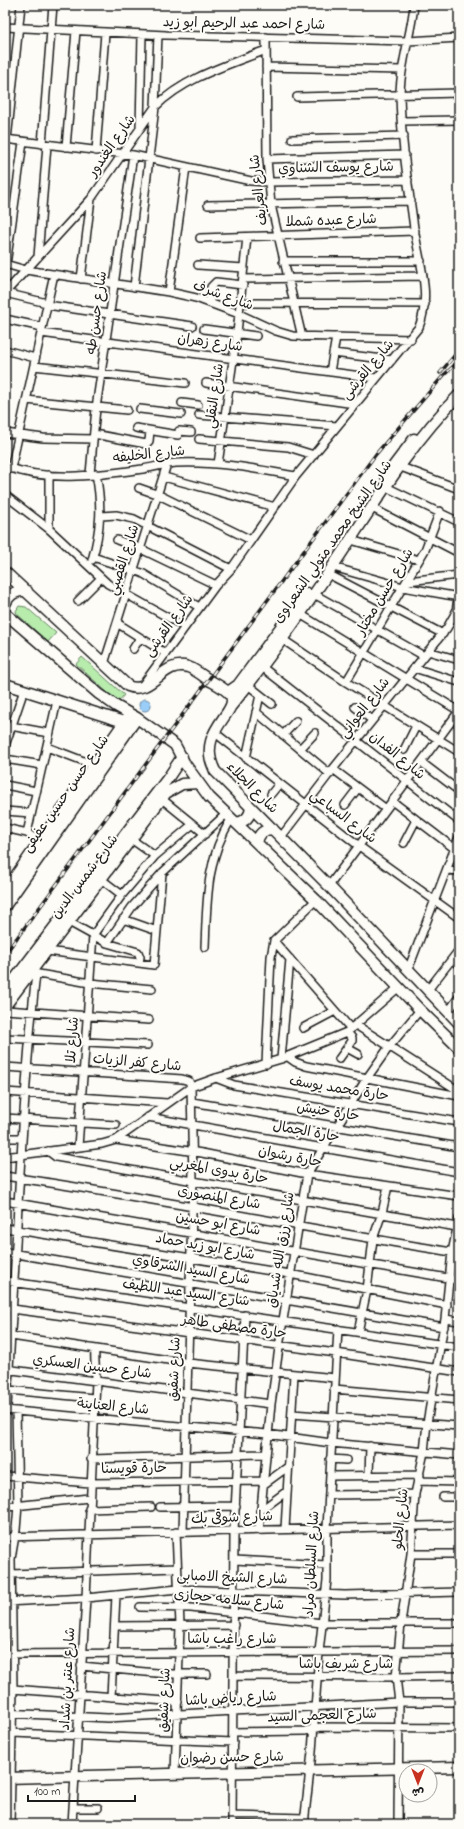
<svg xmlns="http://www.w3.org/2000/svg" width="464" height="1829" viewBox="0 0 464 1829" font-family="'Indie Flower','Playpen Sans Arabic',sans-serif">
<style>
.green{fill:#b7ecad;stroke:#6a8464}
.water{fill:#9acef8;stroke:#6887a0}
.lines{fill:none;stroke-linecap:round;stroke-linejoin:round}
.street-casing{stroke:#1c1c1c;stroke-width:10}
.secondary-casing{stroke:#1c1c1c;stroke-width:13}
.street{stroke:#fdfcf7;stroke-width:7}
.secondary{stroke:#fdfcf7;stroke-width:10}
.rail-casing{stroke:#1c1c1c;stroke-width:3.5}
.rail{stroke:#fdfcf7;stroke-width:2;stroke-dasharray:6;stroke-linecap:butt}
.labels{text-anchor:middle;dominant-baseline:central;stroke-width:4;stroke-linejoin:round;paint-order:stroke}
.street-label{font-size:14px;fill:#1c1c1c;stroke:#fdfcf7}
</style>
<rect width="100%" height="100%" fill="#fdfcf7"/>
<filter id="ink" filterUnits="userSpaceOnUse"><feTurbulence type="fractalNoise" baseFrequency=".025" numOctaves="2"/><feDisplacementMap in="SourceGraphic" scale="8" xChannelSelector="R" yChannelSelector="G"/><feConvolveMatrix kernelMatrix="1 2 1 2 8 2 1 2 1" color-interpolation-filters="sRGB"/></filter>
<g filter="url(#ink)">
<!-- green -->
<path class="green" d="M 19,606 L 26,607 L 56,633 L 48,642 L 17,614 L 16,611 Z
M 82,657 L 124,695 L 118,702 L 76,664 Z"/>
<!-- water -->
<path class="water" d="M139 705a6 6 0 1 1 12 0a6 6 0 1 1-12 0Z"/>
<g class="lines">
<!-- street casing -->
<g class="street-casing">
<path id="street" d="M 5,27 L 166,35 L 408,41 L 459,38
M 266,37 L 267,159 L 271,205 L 302,337
M 266,67 L 401,70
M 297,97 L 459,93
M 402,121 L 459,120
M 140,128 L 142,34
M 5,139 L 133,155 L 251,181 L 268,182 L 408,180
M 292,139 L 404,136
M 7,140 L 21,5
M 42,144 L 53,5
M 66,147 L 76,31
M 96,151 L 105,33
M 267,159 L 405,155
M 208,205 L 411,201
M 200,238 L 415,231
M 38,257 L 47,145
M 283,261 L 421,261
M 5,264 L 26,270 L 169,292 L 196,298 L 239,314 L 276,331 L 293,336 L 411,339
M 6,265 L 23,142
M 198,265 L 244,268
M 81,279 L 91,199
M 243,279 L 423,276
M 134,287 L 155,107 L 158,35
M 169,292 L 186,167
M 5,293 L 91,199 L 155,107 C 185,77 228,65 266,50
M 5,293 L 47,303
M 210,303 L 211,287 L 216,282 L 243,285
M 241,303 L 425,304
M 47,305 L 192,326
M 5,319 L 42,327
M 204,329 L 256,336
M 41,333 L 376,378
M 5,350 L 35,358
M 333,353 L 392,360
M 34,366 L 185,383
M 330,372 L 336,337
M 206,383 L 355,404
M 26,400 L 127,410
M 182,403 L 198,405
M 140,409 L 181,414
M 199,415 L 337,426
M 136,428 L 178,435
M 179,431 L 191,432
M 5,433 L 43,438 L 93,439
M 94,434 L 146,444 L 149,441 L 150,431
M 199,439 L 288,447 L 314,455
M 218,464 L 237,333 L 247,237
M 5,466 C 48,483 99,475 143,469 C 154,467 165,464 176,463 C 217,461 256,469 296,476
M 401,467 L 459,489
M 11,469 L 54,274
M 90,474 L 96,408 L 133,155
M 49,475 L 49,529
M 164,477 L 275,507
M 386,487 L 459,522
M 139,488 L 159,495 L 251,540
M 5,495 L 49,529 L 108,584 L 185,627
M 372,508 L 459,553
M 101,516 L 116,515 L 134,519 L 231,569
M 117,540 L 141,549 L 216,585
M 351,540 L 419,560
M 93,557 L 142,573 L 199,607
M 92,560 C 101,530 102,504 96,474
M 333,567 L 403,587 L 459,597
M 328,574 L 443,634
M 408,581 L 459,575
M 314,594 L 424,656
M 78,601 L 101,578
M 300,614 L 459,711
M 117,623 L 165,653
M 282,639 L 346,682 L 459,752
M 133,649 L 140,638
M 428,651 L 459,660
M 104,664 L 167,464
M 262,667 L 459,821
M 414,668 L 459,682
M 346,682 L 425,550 L 440,511
M 248,685 L 272,704
M 141,687 L 216,585 L 231,569 L 296,476 L 419,327 C 432,295 419,261 414,228 C 408,184 401,139 400,95 C 400,64 411,36 414,5
M 355,707 L 372,720
M 256,712 L 330,774
M 5,725 L 49,733
M 214,732 L 359,846 L 459,918
M 283,735 L 296,721
M 5,746 L 24,690
M 47,747 L 94,765
M 300,749 L 315,733
M 404,750 L 416,726
M 246,758 L 260,695
M 5,759 L 42,765
M 421,762 L 459,791
M 333,769 L 386,809
M 5,785 L 36,791
M 271,794 L 279,784
M 162,799 L 205,834
M 392,801 L 455,849 L 458,849
M 345,805 L 358,788
M 5,811 L 31,813
M 5,828 L 27,833 L 43,844
M 27,833 L 57,701
M 281,837 L 333,769 L 447,628 L 456,612 L 459,591
M 131,839 L 155,856
M 404,843 L 416,820
M 447,870 L 459,871
M 101,879 L 122,895
M 329,886 L 459,711
M 123,919 L 157,931
M 69,922 L 107,943 L 138,952 L 140,957 L 139,963
M 274,941 L 351,1029
M 107,943 L 132,907 L 162,873 L 226,814
M 205,947 C 207,900 206,860 231,819
M 47,951 L 154,965 L 162,873
M 452,960 L 459,965
M 408,970 L 459,837
M 33,973 L 90,983 L 152,989
M 427,991 L 459,950
M 5,1010 L 149,1020
M 448,1012 L 459,997
M 356,1025 L 459,1091
M 303,1028 L 335,1011
M 5,1038 L 148,1045
M 347,1048 L 358,1054
M 288,1057 L 295,1062 L 306,1066 L 459,1096
M 281,1059 L 290,959
M 339,1059 L 352,1041 L 352,1038 L 347,1032
M 266,1064 L 271,957 L 274,941 L 316,900
M 5,1067 L 182,1079 L 189,1081 L 191,1087 L 193,1179 L 183,1532
M 216,1078 L 234,1085 L 459,1122
M 5,1092 L 167,1103
M 192,1102 L 459,1147
M 148,1117 L 459,1172
M 5,1118 L 116,1125
M 5,1138 L 22,1138
M 116,1140 L 202,1153 L 307,1174 L 459,1196
M 78,1147 L 93,935 L 122,895 L 155,856 L 193,824
M 48,1151 L 56,1157 L 457,1227
M 5,1157 L 102,1144 L 116,1140 L 191,1087 L 216,1078 L 281,1059 L 347,1032 L 399,987
M 5,1176 C 155,1198 303,1228 452,1252
M 5,1201 L 459,1280
M 5,1228 L 290,1274 L 447,1305
M 5,1252 L 444,1327
M 5,1281 L 459,1347
M 5,1308 L 336,1353 L 459,1372
M 445,1319 L 459,1321
M 358,1332 L 367,1290 L 373,1239 L 382,1213 L 388,1186
M 5,1335 L 188,1363 L 335,1378
M 5,1369 L 271,1404
M 334,1389 L 459,1400
M 8,1390 L 94,1398
M 5,1410 L 267,1434 L 331,1443 L 459,1455
M 7,1410 C 10,1341 15,1272 18,1204 C 23,1127 27,1050 36,974
M 292,1414 L 459,1426
M 91,1459 L 265,1454
M 330,1459 L 346,1460
M 369,1475 L 370,1446
M 5,1476 L 90,1483 L 263,1481
M 330,1476 L 420,1475
M 418,1481 L 459,1482
M 263,1485 L 289,1466
M 329,1495 L 415,1494
M 443,1497 L 459,1497
M 5,1507 L 89,1498
M 160,1507 L 236,1506
M 89,1509 L 151,1507
M 260,1511 L 287,1491
M 285,1529 L 294,1374
M 259,1530 L 271,1404 L 283,1320 L 307,1174 L 367,1078 L 389,1047 L 420,1010
M 5,1537 L 459,1525
M 411,1554 L 459,1554
M 235,1560 L 327,1565
M 11,1574 L 176,1568
M 5,1602 L 86,1598 L 178,1589 L 345,1595 L 459,1592
M 140,1607 L 191,1608 L 322,1623 L 459,1623
M 115,1626 L 234,1625
M 5,1654 L 459,1651
M 81,1666 L 167,1674 L 207,1674
M 234,1676 L 396,1677 L 459,1676
M 13,1689 L 178,1702
M 111,1697 L 116,1595
M 5,1713 L 108,1718 L 399,1702 L 459,1702
M 233,1732 L 305,1731 L 321,1727 L 459,1728
M 12,1733 L 233,1742
M 175,1774 L 180,1625 L 176,1532
M 73,1808 L 98,1808
M 232,1816 L 305,1818
M 10,1824 L 13,1689 L 11,1559 L 16,1530 L 18,1505 L 16,1411
M 72,1824 L 86,1598 L 96,1381 C 96,1369 94,1360 95,1349
M 232,1824 L 234,1531 L 245,1315
M 304,1824 L 312,1752 L 319,1652 L 327,1580 L 327,1528 L 338,1329
M 398,1824 L 399,1702 L 396,1677 L 401,1623 L 411,1554 L 415,1494 L 424,1452 L 427,1423 L 445,1319 L 452,1252 L 459,1219"/>
</g>
<!-- secondary casing -->
<g class="secondary-casing">
<path id="secondary" d="M 386,476 L 414,439
M 5,572 L 128,686 C 152,696 163,659 188,667 C 196,670 203,676 209,680 C 216,684 227,689 231,696 C 239,713 195,732 215,771 L 329,886 L 459,1023
M 5,604 C 9,594 17,590 27,591
M 5,613 L 99,694 L 116,706 L 137,718 L 175,745 L 185,764 L 209,797 L 316,900 L 420,1010 L 459,1048
M 5,684 L 130,724
M 228,692 L 238,685 L 306,593
M 231,706 C 268,661 301,614 333,566 C 372,508 409,445 459,395
M 236,823 C 245,822 250,817 251,808
M 257,843 C 258,834 264,829 273,829
M 5,891 L 130,714
M 5,906 L 137,718
M 5,992 L 168,778 L 182,757
M 5,1006 L 166,793 L 182,784 L 199,783
M 5,1778 L 459,1767"/>
</g>
<!-- street -->
<use href="#street" class="street"/>
<!-- secondary -->
<use href="#secondary" class="secondary"/>
<!-- rail casing -->
<g class="rail-casing">
<path id="rail" d="M 440,373 L 459,350
M 5,954 L 376,454 L 444,375 L 459,361"/>
</g>
<!-- rail -->
<use href="#rail" class="rail"/>
</g>
</g>
<g class="labels">
<!-- street labels -->
<g class="street-label">
<text transform="translate(244 24) rotate(1)">شارع احمد عبد الرحيم ابو زيد</text>
<text transform="translate(112 146) rotate(-55)">شارع الغندور</text>
<text transform="translate(336 168) rotate(-1)">شارع يوسف الشناوي</text>
<text transform="translate(259 190) rotate(-97)">شارع العريف</text>
<text transform="translate(331 221) rotate(-2)">شارع عبده شملا</text>
<text transform="translate(223 296) rotate(20)">شارع شرف</text>
<text transform="translate(97 313) rotate(-82)">شارع حسن طه</text>
<text transform="translate(210 343) rotate(8)">شارع زهران</text>
<text transform="translate(368 370) rotate(-50)">شارع القرشى</text>
<text transform="translate(215 396) rotate(-82)">شارع النقلي</text>
<text transform="translate(149 455) rotate(-6)">شارع الخليفه</text>
<text transform="translate(333 542) rotate(-55)">شارع الشيخ محمد متولي الشعراوى</text>
<text transform="translate(124 560) rotate(-72)">شارع القصبي</text>
<text transform="translate(385 592) rotate(-59)">شارع حسن مختار</text>
<text transform="translate(169 626) rotate(-54)">شارع القرشى</text>
<text transform="translate(365 708) rotate(-52)">شارع العواني</text>
<text transform="translate(397 756) rotate(39)">شارع الفدان</text>
<text transform="translate(252 788) rotate(45)">شارع الجلاء</text>
<text transform="translate(66 794) rotate(-55)">شارع حسن حسين عفيفى</text>
<text transform="translate(343 817) rotate(37)">شارع السباعي</text>
<text transform="translate(85 877) rotate(-53)">شارع شمس الدين</text>
<text transform="translate(73 1040) rotate(-86)">شارع تلا</text>
<text transform="translate(137 1063) rotate(5)">شارع كفر الزيات</text>
<text transform="translate(339 1089) rotate(9)">حارة محمد يوسف</text>
<text transform="translate(328 1112) rotate(9)">حارة حنيش</text>
<text transform="translate(306 1132) rotate(10)">حارة الجمال</text>
<text transform="translate(290 1157) rotate(11)">حارة رشوان</text>
<text transform="translate(219 1171) rotate(10)">حارة بدوى المغربي</text>
<text transform="translate(219 1198) rotate(10)">شارع المنصورى</text>
<text transform="translate(218 1224) rotate(10)">شارع ابو حسين</text>
<text transform="translate(205 1247) rotate(10)">شارع ابو زيد حماد</text>
<text transform="translate(281 1250) rotate(-81)">شارع رزق الله شدياق</text>
<text transform="translate(191 1270) rotate(10)">شارع السيد الشرقاوي</text>
<text transform="translate(186 1293) rotate(8)">شارع السيد عبد اللطيف</text>
<text transform="translate(234 1327) rotate(8)">حارة مصطفى طاهر</text>
<text transform="translate(92 1367) rotate(7)">شارع حسين العسكري</text>
<text transform="translate(175 1369) rotate(-88)">شارع شفيق</text>
<text transform="translate(113 1407) rotate(5)">شارع العناينة</text>
<text transform="translate(134 1469) rotate(-1)">حارة قويسنا</text>
<text transform="translate(232 1518) rotate(-2)">شارع شوقى بك</text>
<text transform="translate(401 1519) rotate(-84)">شارع الحلو</text>
<text transform="translate(312 1564) rotate(-87)">شارع السلطان مراد</text>
<text transform="translate(232 1578) rotate(2)">شارع الشيخ الامبابى</text>
<text transform="translate(229 1600) rotate(6)">شارع سلامه حجازى</text>
<text x="232" y="1639">شارع راغب باشا</text>
<text x="346" y="1664">شارع شريف باشا</text>
<text transform="translate(68 1679) rotate(-87)">شارع عنتر بن شداد</text>
<text transform="translate(231 1699) rotate(-3)">شارع رياض باشا</text>
<text transform="translate(165 1700) rotate(-88)">شارع شفيق</text>
<text transform="translate(322 1716) rotate(-2)">شارع العجمى السيد</text>
<text transform="translate(232 1758) rotate(-1)">شارع حسن رضوان</text>
</g>
</g>
<!-- margin -->
<rect width="464" height="1829" fill="none" stroke="#fdfcf7" stroke-width="20"/>
<rect x="10" y="10" width="444" height="1809" fill="none" stroke="#1c1c1c" stroke-width="1.5" filter="url(#ink)"/>
<!-- north arrow -->
<g transform="translate(418 1783) rotate(180)"><circle r="19" fill="#fdfcf7" stroke="#a3a29f"/>
<path d="M0-3L7 15L0 10L-7 15Z" fill="#c8321e"/>
<text y="-6" font-size="11" font-weight="bold" text-anchor="middle" fill="#1c1c1c">ش</text>
</g>
<!-- scale -->
<path d="M28 1795v6h107v-6" fill="none" stroke="#1c1c1c" stroke-width="2"/>
<text x="34" y="1795" font-size="12" fill="#1c1c1c" stroke="#fdfcf7" stroke-width="3" paint-order="stroke">100 m</text>
</svg>
